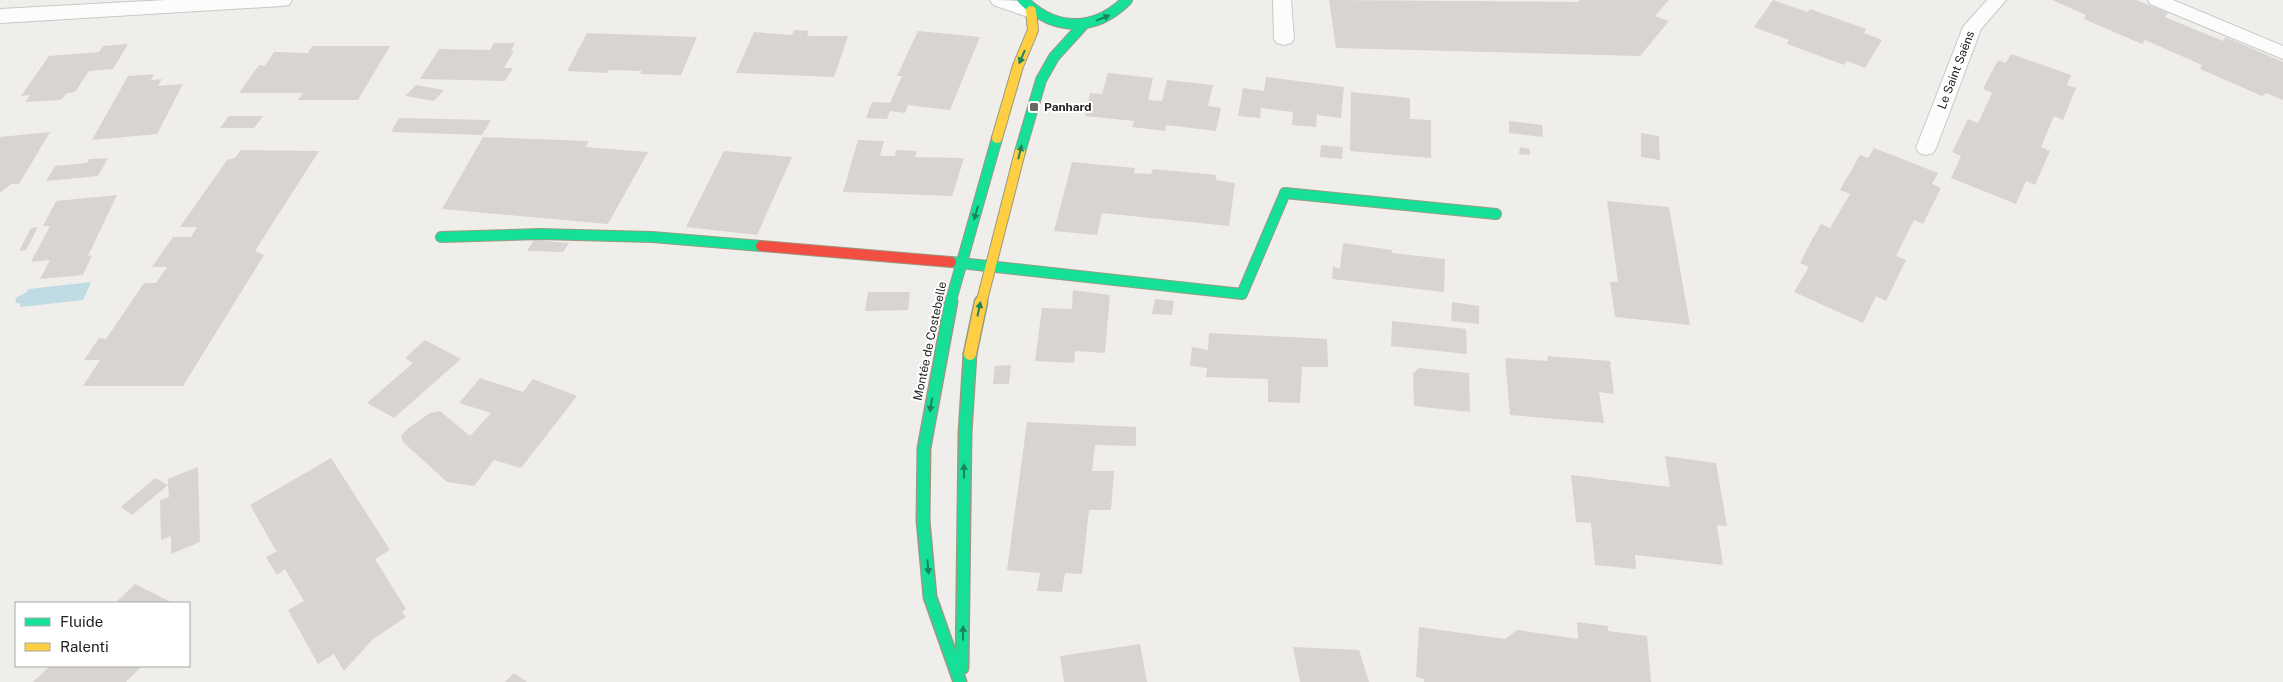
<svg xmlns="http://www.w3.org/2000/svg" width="2283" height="682" viewBox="0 0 2283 682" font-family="'Public Sans',sans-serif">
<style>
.water{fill:#bfdbe3}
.building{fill:#d7d4d2}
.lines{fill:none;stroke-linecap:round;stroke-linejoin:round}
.lane-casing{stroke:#c9c8c7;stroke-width:2}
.street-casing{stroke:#c9c8c7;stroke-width:2}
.fast-far1-casing{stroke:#999a82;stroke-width:12}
.fast-casing{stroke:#999a82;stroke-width:15}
.slow-far1-casing{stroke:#999a82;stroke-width:12}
.slow-casing{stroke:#999a82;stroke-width:15}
.jam-casing{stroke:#999a82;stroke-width:12}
.lane{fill:#fdfcfc;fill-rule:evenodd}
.street{fill:#fdfcfc;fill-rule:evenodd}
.fast-far1{stroke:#16e098;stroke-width:10}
.fast{stroke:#16e098;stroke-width:12}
.slow-far1{stroke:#ffcf43;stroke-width:10}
.slow{stroke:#ffcf43;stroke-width:12}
.jam{stroke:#f24e42;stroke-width:10}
.oneway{fill:#1c815d}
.poi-dot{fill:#6a6968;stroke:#fff;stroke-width:2}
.labels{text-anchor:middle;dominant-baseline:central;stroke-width:4;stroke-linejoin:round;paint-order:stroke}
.street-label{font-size:12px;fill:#222;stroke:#fff}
.poi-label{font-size:12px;font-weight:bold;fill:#222;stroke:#fff;text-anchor:start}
</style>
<rect width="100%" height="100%" fill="#f0eeeb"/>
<!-- water -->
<path class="water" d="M 91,282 L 83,300 L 20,307 L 21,304 L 15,302 L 17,297 L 27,292 L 29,289 Z"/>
<!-- building -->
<path class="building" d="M 1329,0 L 1578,2 L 1580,0 L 1669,0 L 1655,16 L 1669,21 L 1640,56 L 1336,48 Z
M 1773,0 L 1808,12 L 1810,9 L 1866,29 L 1864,33 L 1882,40 L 1865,68 L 1847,61 L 1844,65 L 1787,44 L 1789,40 L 1754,27 Z
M 2052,0 L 2136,0 L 2168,13 L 2165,17 L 2223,41 L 2225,37 L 2283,62 L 2283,100 L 2266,93 L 2262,96 L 2200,69 L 2202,65 L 2145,40 L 2142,44 L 2121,35 L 2084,19 L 2086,15 Z
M 794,30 L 809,31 L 807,36 L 848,36 L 834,77 L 736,73 L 754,32 L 792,35 Z
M 918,31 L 980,37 L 950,110 L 908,105 L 905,113 L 890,111 L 887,119 L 866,118 L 872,102 L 890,103 L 902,76 L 897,76 Z
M 587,33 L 613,34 L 697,37 L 681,75 L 640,74 L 642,71 L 609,70 L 607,73 L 567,71 Z
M 494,43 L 515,43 L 511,51 L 514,51 L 504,68 L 513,68 L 505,81 L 420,79 L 439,49 L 490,50 Z
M 128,44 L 113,69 L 89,71 L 75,92 L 67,93 L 61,100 L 25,102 L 30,95 L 21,96 L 49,56 L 99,52 L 103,46 Z
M 312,46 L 390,46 L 358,100 L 298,100 L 303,93 L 239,93 L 259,65 L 265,66 L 274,52 L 308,53 Z
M 2011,54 L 2071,75 L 2067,85 L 2076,88 L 2063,120 L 2054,116 L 2041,147 L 2050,151 L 2035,185 L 2026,181 L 2016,204 L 1951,178 L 1961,156 L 1952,152 L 1958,140 L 1968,119 L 1978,123 L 1992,93 L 1983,89 L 1998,60 L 2006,63 Z
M 1108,73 L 1153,78 L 1148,100 L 1162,101 L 1167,80 L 1213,85 L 1208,106 L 1221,108 L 1216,131 L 1166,125 L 1165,131 L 1132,127 L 1134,121 L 1085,116 L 1090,93 L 1102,94 Z
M 154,74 L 151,80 L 162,79 L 158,86 L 183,84 L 157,134 L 92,140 L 128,76 Z
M 1266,77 L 1344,87 L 1341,118 L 1317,115 L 1316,127 L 1292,125 L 1293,112 L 1261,108 L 1260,118 L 1238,116 L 1243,88 L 1264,91 Z
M 416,85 L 444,90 L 434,101 L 405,96 Z
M 1351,92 L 1410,98 L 1410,119 L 1431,120 L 1431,158 L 1350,151 Z
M 229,116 L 263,116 L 254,128 L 220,128 Z
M 399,118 L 491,120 L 482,135 L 391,132 Z
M 1509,121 L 1542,125 L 1543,137 L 1509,133 Z
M 50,132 L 19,184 L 11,184 L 0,193 L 0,137 Z
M 1641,133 L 1659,136 L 1660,160 L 1641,157 Z
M 483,137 L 589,141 L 585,147 L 648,152 L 608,224 L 442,209 Z
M 858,140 L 884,141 L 880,156 L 895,156 L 896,150 L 917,151 L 915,157 L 964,158 L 952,196 L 843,192 Z
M 1321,145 L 1343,147 L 1342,159 L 1320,157 Z
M 1520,147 L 1530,149 L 1530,155 L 1519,154 Z
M 1874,148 L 1938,173 L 1932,184 L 1941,188 L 1923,224 L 1914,220 L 1896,256 L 1906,260 L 1886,301 L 1876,296 L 1863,323 L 1794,292 L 1809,267 L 1800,263 L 1813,238 L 1821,224 L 1830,228 L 1850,194 L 1840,190 L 1860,155 L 1868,158 Z
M 241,150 L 319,151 L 255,251 L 264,255 L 183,386 L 83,386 L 100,360 L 84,360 L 99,338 L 106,339 L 144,283 L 156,283 L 167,267 L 152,267 L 173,237 L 191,237 L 197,227 L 180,227 L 227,160 L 235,158 Z
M 724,151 L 792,157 L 757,235 L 686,227 Z
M 108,158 L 98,176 L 46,181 L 55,166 L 87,163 L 89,159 Z
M 1072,162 L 1135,168 L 1134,173 L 1151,174 L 1153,169 L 1216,175 L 1216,180 L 1235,183 L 1229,226 L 1102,213 L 1097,235 L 1054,231 Z
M 117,195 L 88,256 L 92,255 L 83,275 L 40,279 L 50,260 L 31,262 L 50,226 L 43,226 L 56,201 Z
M 1607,201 L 1669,207 L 1690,325 L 1615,317 L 1610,282 L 1618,282 Z
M 38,227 L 26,250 L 19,251 L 31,228 Z
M 534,240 L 569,243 L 563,252 L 527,251 Z
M 1343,243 L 1392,250 L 1392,253 L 1445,259 L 1444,292 L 1332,279 L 1333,267 L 1340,268 Z
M 1073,290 L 1110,295 L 1105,353 L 1075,351 L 1074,363 L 1035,361 L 1042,308 L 1072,309 Z
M 868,292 L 910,292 L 908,310 L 865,311 Z
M 1155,299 L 1174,301 L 1172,315 L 1152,314 Z
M 1452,302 L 1479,306 L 1479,324 L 1451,321 Z
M 1392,321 L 1466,329 L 1467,354 L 1391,346 Z
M 1209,333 L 1327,339 L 1328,367 L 1302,367 L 1300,403 L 1268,402 L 1268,379 L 1206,377 L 1207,368 L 1190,366 L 1192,347 L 1208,350 Z
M 425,340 L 461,359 L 394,418 L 367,403 L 413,363 L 405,358 Z
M 1547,356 L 1610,361 L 1614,394 L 1599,392 L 1604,423 L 1510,415 L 1505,358 L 1548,361 Z
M 1011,365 L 1009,384 L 993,384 L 995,366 Z
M 1419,368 L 1469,373 L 1470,412 L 1414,406 L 1413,373 Z
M 480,378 L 523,392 L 533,379 L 577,396 L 521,468 L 494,460 L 474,486 L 447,482 L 403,442 L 401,436 L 407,429 L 430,413 L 440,411 L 470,436 L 491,413 L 459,403 Z
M 1027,422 L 1136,427 L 1136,446 L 1095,445 L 1092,471 L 1114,471 L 1111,510 L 1089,510 L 1082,574 L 1065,573 L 1062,592 L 1037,591 L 1040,573 L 1007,570 Z
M 1665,456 L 1716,463 L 1727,526 L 1717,525 L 1723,565 L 1635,555 L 1636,569 L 1595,565 L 1591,523 L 1576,522 L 1571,475 L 1670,487 Z
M 331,458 L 390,550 L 375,559 L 406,609 L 402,612 L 406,617 L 373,639 L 344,671 L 334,654 L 318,664 L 288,610 L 304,601 L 285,569 L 277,575 L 266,557 L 287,546 L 276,551 L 250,505 Z
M 198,467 L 200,542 L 171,554 L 171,536 L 161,540 L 160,500 L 169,497 L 168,485 L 132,515 L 121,507 L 155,478 L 168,485 L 168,479 Z
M 135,584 L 173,603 L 115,603 Z
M 1577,622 L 1608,626 L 1608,631 L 1647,636 L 1651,682 L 1424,682 L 1424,679 L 1416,677 L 1419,627 L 1505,639 L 1517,630 L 1578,639 Z
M 1140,644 L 1147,682 L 1064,682 L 1060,656 Z
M 1293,647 L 1359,650 L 1369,682 L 1300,682 Z
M 50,666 L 142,666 L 126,682 L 33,682 Z
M 514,673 L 527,682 L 505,682 Z"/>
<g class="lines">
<!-- lane casing -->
<g class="lane-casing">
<path id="lane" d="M 1273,0 L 1291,0 L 1294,39 L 1291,43 L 1284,45 L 1277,43 L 1274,39 Z
M 1987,0 L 2006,0 L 1981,29 L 1936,148 L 1933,153 L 1926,155 L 1919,153 L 1916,148 L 1963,27 Z
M 2148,0 L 2173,0 L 2283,46 L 2283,59 L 2150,4 Z"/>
</g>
<!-- street casing -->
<g class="street-casing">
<path id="street" d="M 166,0 L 292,0 L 289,5 L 281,6 L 0,23 L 0,9 Z
M 990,0 C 1006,0 1032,0 1042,11 L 1039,16 L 1031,18 L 993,5 Z"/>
</g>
<!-- fast-far1 casing -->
<g class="fast-far1-casing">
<path id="fast-far1" d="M 1023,0 C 1055,32 1095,32 1127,0
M 1020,152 L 1041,80 L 1054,57 L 1085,23
M 441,237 L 540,234 L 652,237 L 761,246
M 951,262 L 1242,294 L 1285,193 L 1496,214
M 950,304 L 997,138"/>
</g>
<!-- fast casing -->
<g class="fast-casing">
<path id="fast" d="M 951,302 L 924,448 L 923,520 L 930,597 L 960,682
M 962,668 L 965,433 L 970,354"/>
</g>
<!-- slow-far1 casing -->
<g class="slow-far1-casing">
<path id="slow-far1" d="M 997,138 L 1018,66 L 1033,30 L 1031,11
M 981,304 L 1020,152"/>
</g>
<!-- slow casing -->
<g class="slow-casing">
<path id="slow" d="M 970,354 L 981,302"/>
</g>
<!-- jam casing -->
<g class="jam-casing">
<path id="jam" d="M 761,246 L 951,262"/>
</g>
<!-- lane -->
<use href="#lane" class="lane"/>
<!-- street -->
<use href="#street" class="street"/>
<!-- fast-far1 -->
<use href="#fast-far1" class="fast-far1"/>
<!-- fast -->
<use href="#fast" class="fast"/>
<!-- slow-far1 -->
<use href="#slow-far1" class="slow-far1"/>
<!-- slow -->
<use href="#slow" class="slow"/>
<!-- jam -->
<use href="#jam" class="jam"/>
</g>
<!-- one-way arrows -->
<defs><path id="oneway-solid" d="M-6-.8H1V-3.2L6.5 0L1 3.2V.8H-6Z" transform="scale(1.25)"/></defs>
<g class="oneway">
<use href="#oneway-solid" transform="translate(1103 18) rotate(-21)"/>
<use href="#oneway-solid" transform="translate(1022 57) rotate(113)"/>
<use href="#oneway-solid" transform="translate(1020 152) rotate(-76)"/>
<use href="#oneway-solid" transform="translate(976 213) rotate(106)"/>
<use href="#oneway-solid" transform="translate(979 309) rotate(-78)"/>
<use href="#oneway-solid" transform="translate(931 405) rotate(99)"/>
<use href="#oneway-solid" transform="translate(964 471) rotate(-89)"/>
<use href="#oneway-solid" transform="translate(928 567) rotate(85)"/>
<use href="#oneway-solid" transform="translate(963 633) rotate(-89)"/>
</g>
<!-- markers -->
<rect class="poi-dot" x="1029" y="102" width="10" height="10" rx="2.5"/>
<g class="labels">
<!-- street labels -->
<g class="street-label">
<text transform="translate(1956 70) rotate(-69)">Le Saint Saëns</text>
<text transform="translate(930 341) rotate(-78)">Montée de Costebelle</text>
</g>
<!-- poi labels -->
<g class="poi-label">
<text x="1044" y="107">Panhard</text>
</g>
</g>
<!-- legend -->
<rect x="15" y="602" width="175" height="65" fill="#ffffff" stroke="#a7a7a7"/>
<rect x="25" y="618" width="25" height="8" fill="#16e098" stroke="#a7a7a7"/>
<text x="60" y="627" font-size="15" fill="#222222">Fluide</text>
<rect x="25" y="643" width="25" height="8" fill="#ffcf43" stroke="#a7a7a7"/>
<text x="60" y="652" font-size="15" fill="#222222">Ralenti</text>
</svg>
